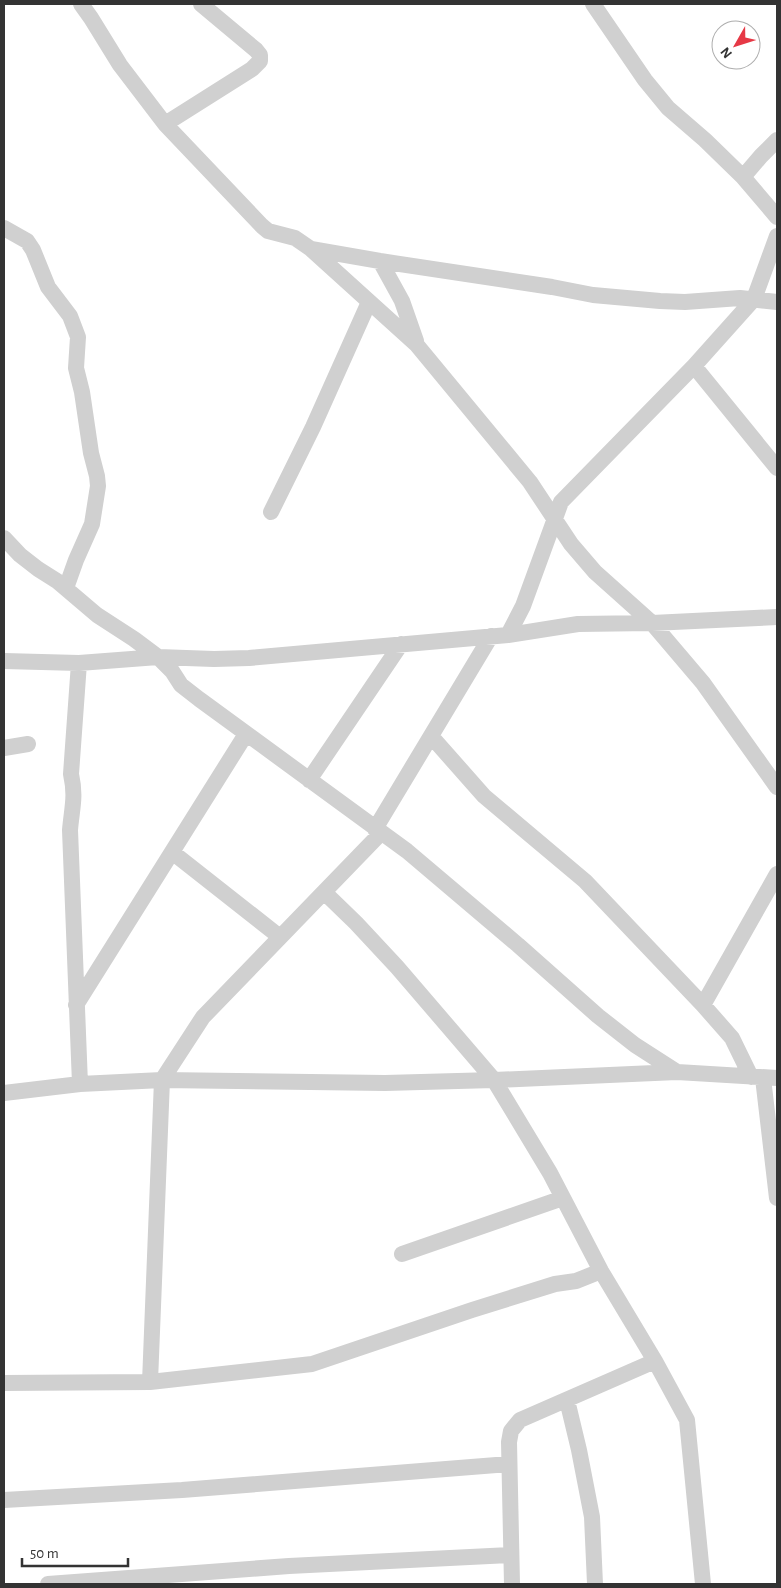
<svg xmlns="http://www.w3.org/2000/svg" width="781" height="1588" font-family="'Alegreya Sans',sans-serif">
<rect width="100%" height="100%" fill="#fff"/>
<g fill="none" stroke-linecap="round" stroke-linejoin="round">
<!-- street -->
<path stroke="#d0d0d0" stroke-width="16" d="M81,4L91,18L120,65L165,124L262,226L268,231L295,238L311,249L416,344L530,482L571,544L595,572L652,623L703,683L777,787
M593,4L645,80L668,108L705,140L743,177L777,217
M165,124L252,69L260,61V55L256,50L201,4
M743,177L761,156L777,140
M4,228L27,241L33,250L48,287L70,316L78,337L76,368L82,392L91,453L97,476L98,486L92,524L76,560L66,588
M311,249L380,261L552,287L593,295L660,301L685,302L740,298L777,302
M380,261L402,301L416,341
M694,366L777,468
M271,512L313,427L369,302
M4,538L20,555L38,569L57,581L97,615L134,639L158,657L172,671L181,685L199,699L407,851L518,945L598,1016L635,1045L677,1072
M508,635L523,606L561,502L694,366L754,299L777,236
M4,661L79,663L158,657L214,659L249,658L508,635L578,624L652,623L777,617
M79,663L71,774C76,797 72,807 70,830L80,1084
M431,736L484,796L585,881L703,1005L732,1038L751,1077
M4,748L28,744
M309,780L401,644
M375,829L491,636
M172,852L280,937
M324,892L356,923L397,967L494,1080L550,1173L601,1271L655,1361L687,1420L703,1584
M76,1005L246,734
M703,1005L777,874
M763,1078L777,1198
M4,1093L80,1084L162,1080L385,1083L494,1080L677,1072L777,1078
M402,1254L563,1198
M150,1382L162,1080L203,1017L381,833
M4,1383L150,1382L312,1364L472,1310L555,1284L576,1281L601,1271
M567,1400L579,1450L592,1517L595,1584
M4,1500L182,1490L509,1464
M48,1584L289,1566L511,1555
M512,1584L509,1442L511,1431L520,1420L655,1361"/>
</g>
<!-- border -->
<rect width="781" height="1588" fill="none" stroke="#333333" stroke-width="10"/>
<!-- north arrow -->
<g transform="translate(736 45) rotate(231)"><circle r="24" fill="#ffffff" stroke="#adadad"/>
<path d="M0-4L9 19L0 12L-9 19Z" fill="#e63946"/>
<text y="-8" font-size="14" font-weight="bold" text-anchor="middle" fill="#333333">N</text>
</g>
<!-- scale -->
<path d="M22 1558v8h106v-8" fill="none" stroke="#333333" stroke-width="2.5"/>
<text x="30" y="1558" font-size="15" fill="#333333" stroke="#ffffff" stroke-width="4" paint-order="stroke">50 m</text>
</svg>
